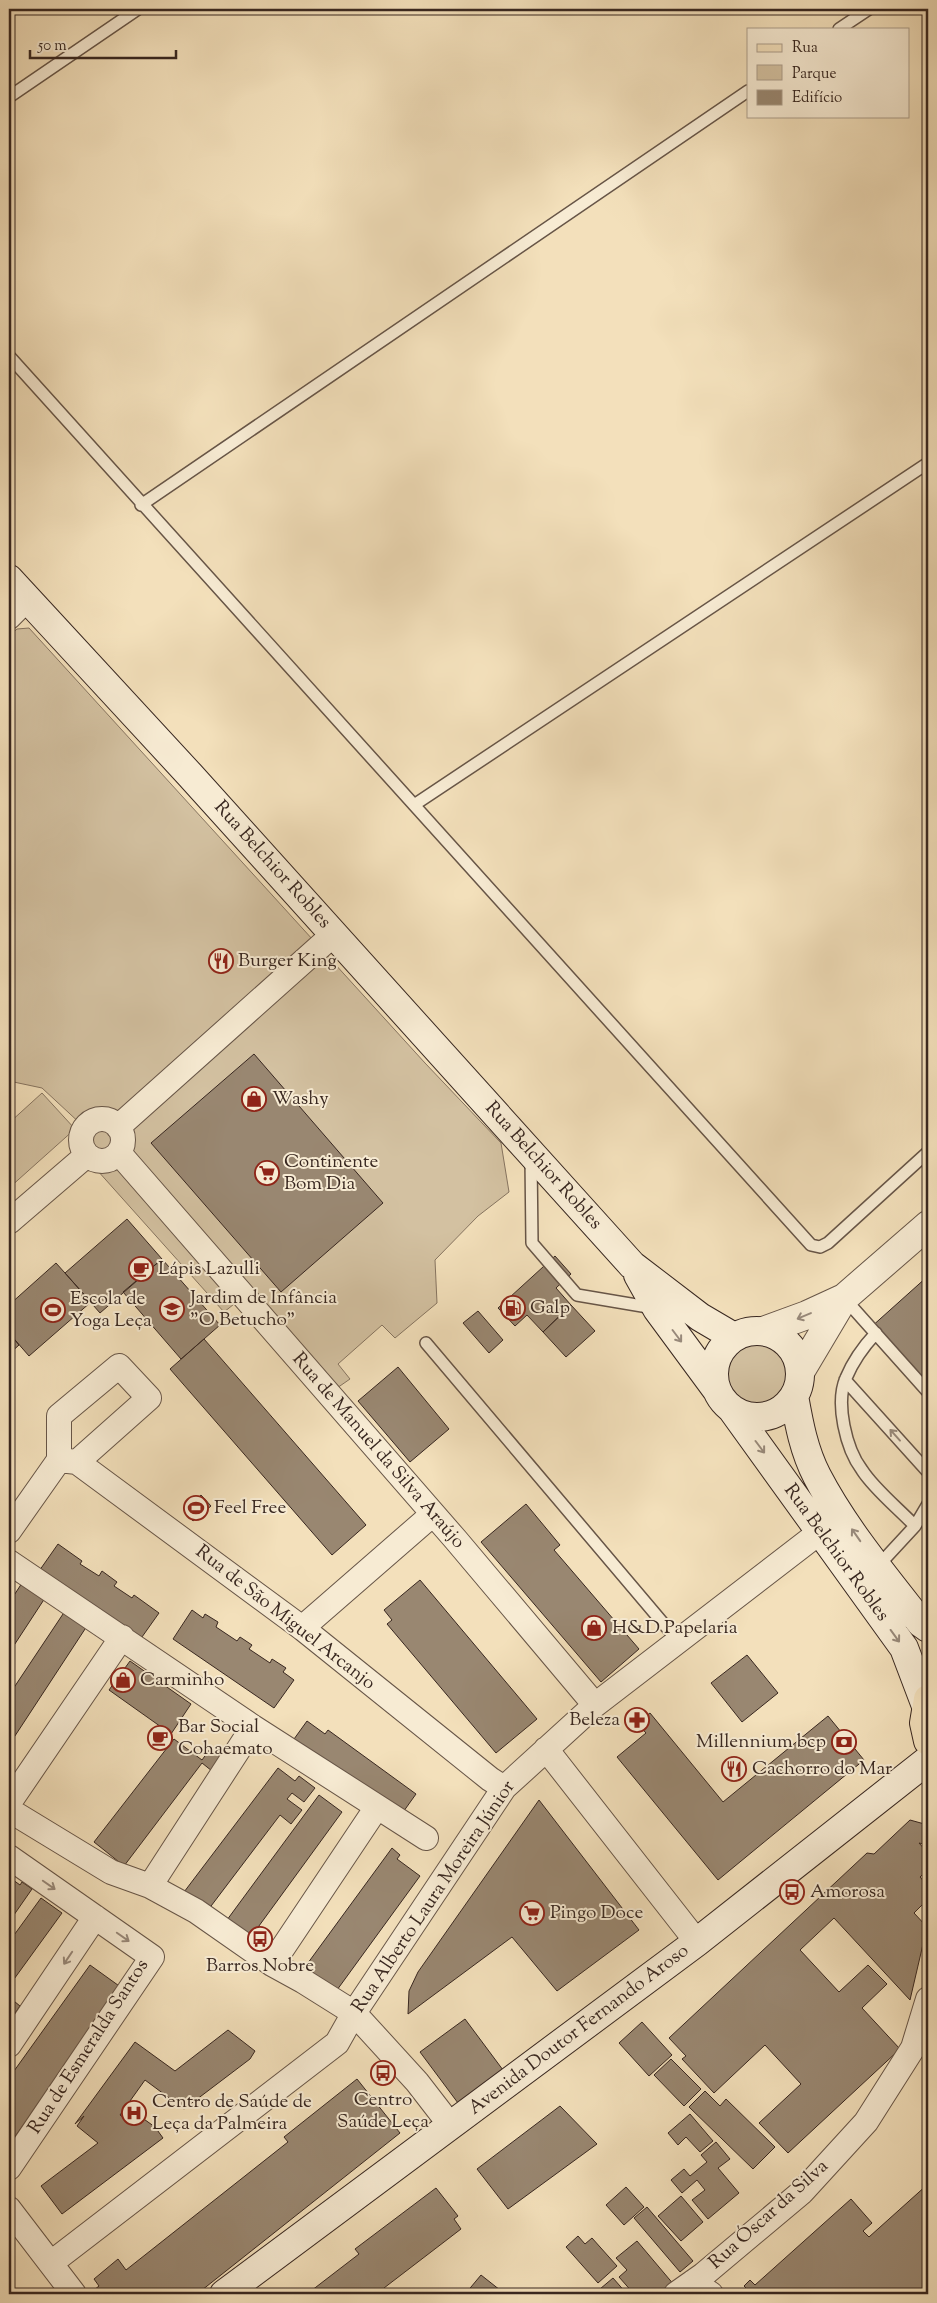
<svg xmlns="http://www.w3.org/2000/svg" width="937" height="2303" font-family="'Sorts Mill Goudy',serif">
<rect width="100%" height="100%" fill="#f3e0bb"/>
<filter id="stains"><feTurbulence type="fractalNoise" baseFrequency=".004" numOctaves="4"/><feColorMatrix values="0 0 0 0 .2 0 0 0 0 .09 0 0 0 0 .02 0 0 0 .5 -.17"/></filter>
<radialGradient id="worn" r=".72"><stop offset=".6" stop-color="#630" stop-opacity="0"/><stop offset="1" stop-color="#630" stop-opacity=".3"/></radialGradient>
<!-- green -->
<path fill="#d3c1a1" stroke="#867460" d="M29,628L425,1063L501,1143L509,1192L478,1216L435,1260L437,1303L395,1338L382,1325L338,1364L350,1379L337,1388L253,1289L224,1312L97,1170L83,1126L42,1088L9,1081V636L17,629Z
M42,1093L75,1129L9,1188V1123Z
M725 1373a33 33 0 1 1 66 0a33 33 0 1 1-66 0Z"/>
<!-- building -->
<path fill="#998771" stroke="#382720" d="M254,1054L383,1203L281,1292L151,1143Z
M127,1219L162,1259L100,1313L65,1273Z
M555,1256L571,1274L556,1288L571,1305L543,1332L527,1315L515,1326L498,1308Z
M162,1259L220,1325L181,1359L123,1292Z
M56,1263L91,1302L29,1356L9,1333V1305Z
M928,1276V1386L870,1328Z
M571,1305L595,1331L566,1357L543,1332Z
M478,1311L503,1340L489,1353L463,1323Z
M9,1333L19,1345L9,1354Z
M204,1339L366,1525L332,1555L170,1369Z
M398,1367L449,1429L410,1462L358,1401Z
M201,1495L211,1506L193,1521L184,1510Z
M526,1504L560,1545L554,1550L639,1649L601,1682L481,1542Z
M58,1544L82,1561L80,1564L99,1576L102,1571L117,1582L114,1586L132,1598L134,1595L159,1613L137,1644L37,1574Z
M420,1580L537,1719L496,1753L387,1624L392,1620L384,1610Z
M22,1583L45,1598L9,1653V1603Z
M192,1610L203,1618L205,1614L218,1622L216,1627L237,1641L240,1637L252,1645L249,1649L270,1663L272,1659L286,1668L283,1672L294,1680L274,1708L173,1639Z
M65,1611L87,1626L9,1745V1695Z
M747,1655L778,1693L742,1722L711,1683Z
M130,1661L191,1704L171,1734L109,1690Z
M650,1713L723,1802L828,1716L864,1760L718,1880L617,1757L646,1733L637,1723Z
M307,1721L325,1734L328,1730L416,1794L396,1822L289,1746Z
M174,1739L202,1760L210,1749L222,1758L212,1771L202,1763L124,1866L94,1842Z
M278,1768L295,1781L299,1776L315,1788L304,1802L292,1793L287,1799L302,1810L291,1824L280,1815L205,1914L181,1896Z
M319,1795L342,1812L248,1941L224,1924Z
M539,1800L639,1930L557,1991L512,1937L408,2014L409,1991L418,1972Z
M910,1820L928,1825V1845L919,1843L928,1853V1869L920,1877L928,1886V1899L914,1913L927,1927L910,2000L834,1918L800,1950L839,1992L868,1965L887,1984L862,2008L900,2049L788,2153L759,2123L801,2084L765,2045L714,2093L682,2059L686,2056L669,2038L867,1853L874,1854Z
M392,1848L400,1855L397,1859L420,1876L337,1990L305,1967Z
M9,1877L20,1885L22,1882L32,1889L9,1922Z
M41,1898L62,1913L9,1986V1942Z
M90,1965L122,1988L9,2145V2078Z
M9,1997L20,2006L9,2022Z
M465,2019L503,2070L458,2103L420,2052Z
M642,2022L672,2055L649,2076L619,2043Z
M228,2030L255,2051L250,2059L184,2109L145,2080L120,2115L132,2123L141,2117L155,2127L163,2138L62,2214L41,2186L98,2143L77,2126L84,2116L75,2124L135,2042L175,2071Z
M671,2059L701,2089L684,2106L654,2075Z
M357,2079L400,2133L197,2294H89L99,2286L94,2279L118,2259L126,2270L288,2142L284,2137Z
M705,2091L720,2106L726,2099L775,2147L753,2169L689,2107Z
M560,2106L597,2144L508,2209L477,2169Z
M690,2114L713,2141L700,2152L686,2137L678,2145L668,2133Z
M716,2142L730,2159L718,2168L739,2193L708,2219L692,2200L705,2190L697,2180L682,2193L671,2180L684,2169L690,2176L707,2162L701,2155Z
M928,2184V2294H752L744,2286L750,2280L755,2285L851,2199L872,2223L863,2231L869,2237Z
M626,2187L644,2207L624,2225L606,2205Z
M436,2188L458,2216L454,2219L461,2229L384,2288L388,2293L307,2294L359,2254L355,2249Z
M681,2196L703,2222L681,2241L658,2216Z
M647,2207L693,2261L680,2272L634,2218Z
M578,2236L585,2244L592,2238L617,2266L598,2283L566,2247Z
M637,2241L675,2286L665,2294H653L651,2291L647,2294H634L619,2277L627,2270L616,2258Z
M481,2275L500,2290L497,2294L466,2293Z
M613,2278L627,2294H594Z"/>
<g fill="none" stroke-linecap="round" stroke-linejoin="round">
<defs>
<path id="service" d="M839,29L869,9
M9,97L138,9
M9,356L811,1245L820,1247L828,1243L928,1152
M141,505L748,91
M414,805L928,463
M531,1158L532,1243L577,1295L654,1308
M844,1298L928,1392
M876,1333C863,1347 853,1361 846,1378C835,1403 846,1449 862,1470C874,1489 899,1509 915,1526
M426,1343L679,1642
M845,1380L928,1472
M878,1566L915,1526L928,1504"/>
<path id="minor" d="M9,617L27,599
M81 1140a21 21 0 1 1 42 0a21 21 0 1 1-42 0Z
M118,1127L334,934
M119,1153L456,1540L595,1705
M9,1222L87,1155
M59,1460L77,1462L302,1628L490,1779L504,1788
M59,1460V1416L119,1366L149,1398L77,1462
M9,1531L59,1460
M9,1562L253,1727L426,1838
M302,1628L433,1514
M546,1749L697,1942
M9,1803L122,1637
M9,1810L111,1872L150,1886L196,1911L272,1964L303,1981L354,2013L417,2082L451,2126
M9,1857L152,1957L9,2168
M150,1886L253,1727
M272,1964L377,1807
M9,2045L95,1917
M9,2209L74,2294
M51,2263L337,2043L354,2013L504,1788L595,1705L820,1532
M693,2282L711,2294
M676,2294L703,2275L802,2192L866,2122L913,2048L928,1999"/>
<path id="tertiary" d="M763,1331L807,1315L844,1298L928,1225
M800,1372L844,1298"/>
<path id="secondary" d="M9,579L190,775L632,1265L700,1317L734,1337
M638,1275L657,1309L716,1389
M714 1374a43 43 0 1 1 86 0a43 43 0 1 1-86 0Z
M794,1396C799,1424 804,1451 817,1476C844,1528 885,1577 921,1623L928,1628
M731,1408L904,1648L926,1706
M224,2294L697,1942L928,1760"/>
<path id="primary" d="M928,1699L924,1723L928,1741"/>
</defs>
<!-- service casing -->
<use href="#service" stroke="#675547" stroke-width="14"/>
<!-- minor casing -->
<use href="#minor" stroke="#675547" stroke-width="26"/>
<!-- tertiary casing -->
<use href="#tertiary" stroke="#675547" stroke-width="30"/>
<!-- secondary casing -->
<use href="#secondary" stroke="#382720" stroke-width="30"/>
<!-- primary casing -->
<use href="#primary" stroke="#382720" stroke-width="30"/>
<!-- service -->
<use href="#service" stroke="#f7ebd3" stroke-width="11"/>
<!-- minor -->
<use href="#minor" stroke="#f7ebd3" stroke-width="24"/>
<!-- tertiary -->
<use href="#tertiary" stroke="#f7ebd3" stroke-width="28"/>
<!-- secondary -->
<use href="#secondary" stroke="#f7ebd3" stroke-width="28"/>
<!-- primary -->
<use href="#primary" stroke="#f3e0bb" stroke-width="28"/>
</g>
<!-- one-way arrows -->
<defs><path id="oneway-shaft" d="M-6 0H5M1.5-3L5.5 0L1.5 3" fill="none" stroke-width="1.6" stroke-linecap="round" stroke-linejoin="round" transform="scale(1.25)"/></defs>
<g stroke="#98897a">
<use href="#oneway-shaft" transform="translate(804 1316) rotate(157)"/>
<use href="#oneway-shaft" transform="translate(677 1336) rotate(53)"/>
<use href="#oneway-shaft" transform="translate(895 1435) rotate(-132)"/>
<use href="#oneway-shaft" transform="translate(760 1447) rotate(53)"/>
<use href="#oneway-shaft" transform="translate(856 1535) rotate(-125)"/>
<use href="#oneway-shaft" transform="translate(895 1636) rotate(54)"/>
<use href="#oneway-shaft" transform="translate(49 1885) rotate(35)"/>
<use href="#oneway-shaft" transform="translate(123 1937) rotate(35)"/>
<use href="#oneway-shaft" transform="translate(68 1958) rotate(124)"/>
</g>
<!-- icons -->
<defs>
<symbol id="restaurant-ring" viewBox="-11 -11 22 22"><circle r="9.5" fill="#f7ebd3" stroke="#8f2418" stroke-width="1.5"/><path d="M-5-6h1v4h1v-4h1v4h1v-4h1v5L-1.5 .5V6h-2V.5L-5-1ZM5-6V6H3V1.5H1.5Q1.5-4 5-6Z" fill="#8f2418"/></symbol>
<symbol id="shop-ring" viewBox="-11 -11 22 22"><circle r="9.5" fill="#f7ebd3" stroke="#8f2418" stroke-width="1.5"/><path d="M-5-2.5h2.3a2.7 3.5 0 0 1 5.4 0H5L5.5 6h-11ZM-1.5-2.5h3a1.5 2.3 0 0 0-3 0Z" fill="#8f2418"/></symbol>
<symbol id="supermarket-ring" viewBox="-11 -11 22 22"><circle r="9.5" fill="#f7ebd3" stroke="#8f2418" stroke-width="1.5"/><path d="M-6-5.5h2.5l.6 2H6L4.5 2H-2.5L-4.4-4H-6ZM-1.5 3.2a1.3 1.3 0 1 0 .1 0ZM3 3.2a1.3 1.3 0 1 0 .1 0Z" fill="#8f2418"/></symbol>
<symbol id="cafe-ring" viewBox="-11 -11 22 22"><circle r="9.5" fill="#f7ebd3" stroke="#8f2418" stroke-width="1.5"/><path d="M-5.5-4.5H6V0H3Q3 3.5 0 3.5H-2.5Q-5.5 3.5-5.5 0ZM3-3.2v2h1.7v-2ZM-6 4.5H4V6H-6Z" fill="#8f2418"/></symbol>
<symbol id="fuel-ring" viewBox="-11 -11 22 22"><circle r="9.5" fill="#f7ebd3" stroke="#8f2418" stroke-width="1.5"/><path d="M-5.5-6h7V0h2V4h1.3V-2.5L3-4.5l.8-.8L6-3V5H2.5V1h-1V6h-7ZM-4.2-4.7v3.2H.2V-4.7Z" fill="#8f2418"/></symbol>
<symbol id="school-ring" viewBox="-11 -11 22 22"><circle r="9.5" fill="#f7ebd3" stroke="#8f2418" stroke-width="1.5"/><path d="M0-5L7-2L0 1L-7-2ZM-4 1L0 2.5L4 1V4Q0 6-4 4Z" fill="#8f2418"/></symbol>
<symbol id="stadium-ring" viewBox="-11 -11 22 22"><circle r="9.5" fill="#f7ebd3" stroke="#8f2418" stroke-width="1.5"/><path d="M0-5a6.5 5 0 1 0 0 10a6.5 5 0 1 0 0-10ZM-3.5-1.8h7v3.6h-7Z" fill="#8f2418"/></symbol>
<symbol id="pharmacy-ring" viewBox="-11 -11 22 22"><circle r="9.5" fill="#f7ebd3" stroke="#8f2418" stroke-width="1.5"/><path d="M-2-6h4v4h4v4h-4v4h-4v-4h-4v-4h4Z" fill="#8f2418"/></symbol>
<symbol id="bank-ring" viewBox="-11 -11 22 22"><circle r="9.5" fill="#f7ebd3" stroke="#8f2418" stroke-width="1.5"/><path d="M-6-4H6V4H-6ZM0-2.3a2.3 2.3 0 1 0 0 4.6a2.3 2.3 0 1 0 0-4.6Z" fill="#8f2418"/></symbol>
<symbol id="bus-ring" viewBox="-11 -11 22 22"><circle r="9.5" fill="#f7ebd3" stroke="#8f2418" stroke-width="1.5"/><path d="M-5-6H5V4H4V6H2V4H-2V6H-4V4H-5ZM-3.5-4V0h7V-4ZM-3.5 1.2v1.5H-2V1.2ZM2 1.2v1.5H3.5V1.2Z" fill="#8f2418"/></symbol>
<symbol id="hospital-ring" viewBox="-11 -11 22 22"><circle r="9.5" fill="#f7ebd3" stroke="#8f2418" stroke-width="1.5"/><path d="M-5-5h3v3.5h4V-5h3V5h-3V1.5h-4V5h-3Z" fill="#8f2418"/></symbol>
</defs>
<g fill-rule="evenodd">
<use href="#restaurant-ring" x="207" y="947" width="28" height="28"/>
<use href="#shop-ring" x="240" y="1085" width="28" height="28"/>
<use href="#supermarket-ring" x="253" y="1159" width="28" height="28"/>
<use href="#cafe-ring" x="127" y="1255" width="28" height="28"/>
<use href="#fuel-ring" x="499" y="1294" width="28" height="28"/>
<use href="#school-ring" x="158" y="1295" width="28" height="28"/>
<use href="#stadium-ring" x="39" y="1296" width="28" height="28"/>
<use href="#stadium-ring" x="182" y="1494" width="28" height="28"/>
<use href="#shop-ring" x="580" y="1614" width="28" height="28"/>
<use href="#shop-ring" x="109" y="1666" width="28" height="28"/>
<use href="#pharmacy-ring" x="623" y="1706" width="28" height="28"/>
<use href="#cafe-ring" x="146" y="1724" width="28" height="28"/>
<use href="#bank-ring" x="830" y="1728" width="28" height="28"/>
<use href="#restaurant-ring" x="720" y="1755" width="28" height="28"/>
<use href="#bus-ring" x="778" y="1878" width="28" height="28"/>
<use href="#supermarket-ring" x="518" y="1899" width="28" height="28"/>
<use href="#bus-ring" x="246" y="1925" width="28" height="28"/>
<use href="#bus-ring" x="369" y="2059" width="28" height="28"/>
<use href="#hospital-ring" x="120" y="2099" width="28" height="28"/>
</g>
<g text-anchor="middle" dominant-baseline="central" stroke-width="4" stroke-linejoin="round" paint-order="stroke">
<!-- street labels -->
<g font-size="19" fill="#382720" stroke="#f7ebd3">
<text transform="translate(272 865) rotate(48)">Rua Belchior Robles</text>
<text transform="translate(543 1166) rotate(48)">Rua Belchior Robles</text>
<text transform="translate(378 1451) rotate(49)">Rua de Manuel da Silva Araújo</text>
<text transform="translate(836 1553) rotate(54)">Rua Belchior Robles</text>
<text transform="translate(285 1618) rotate(38)">Rua de São Miguel Arcanjo</text>
<text transform="translate(434 1897) rotate(-56)">Rua Alberto Laura Moreira Júnior</text>
<text transform="translate(579 2030) rotate(-37)">Avenida Doutor Fernando Aroso</text>
<text transform="translate(89 2047) rotate(-57)">Rua de Esmeralda Santos</text>
<text transform="translate(769 2215) rotate(-42)">Rua Óscar da Silva</text>
</g>
<!-- poi labels -->
<g font-size="19" fill="#382720" stroke="#f7ebd3" text-anchor="start">
<text x="238" y="961">Burger King</text>
<text x="272" y="1099">Washy</text>
<text x="284" y="1162">Continente<tspan x="284" dy="22">Bom Dia</tspan></text>
<text x="158" y="1269">Lápis Lazulli</text>
<text x="190" y="1298">Jardim de Infância<tspan x="190" dy="22">"O Betucho"</tspan></text>
<text x="70" y="1299">Escola de<tspan x="70" dy="22">Yoga Leça</tspan></text>
<text x="530" y="1308">Galp</text>
<text x="214" y="1508">Feel Free</text>
<text x="612" y="1628">H&amp;D Papelaria</text>
<text x="140" y="1680">Carminho</text>
<text x="620" y="1720" text-anchor="end">Beleza</text>
<text x="178" y="1727">Bar Social<tspan x="178" dy="22">Cohaemato</tspan></text>
<text x="826" y="1742" text-anchor="end">Millennium bcp</text>
<text x="752" y="1769">Cachorro do Mar</text>
<text x="810" y="1892">Amorosa</text>
<text x="550" y="1913">Pingo Doce</text>
<text x="260" y="1966" text-anchor="middle">Barros Nobre</text>
<text x="383" y="2100" text-anchor="middle">Centro<tspan x="383" dy="22">Saúde Leça</tspan></text>
<text x="152" y="2102">Centro de Saúde de<tspan x="152" dy="22">Leça da Palmeira</tspan></text>
</g>
</g>
<!-- margin -->
<rect width="937" height="2303" fill="none" stroke="#f3e0bb" stroke-width="30"/>
<rect x="10" y="10" width="917" height="2283" fill="none" stroke="#382720" stroke-width="2.5"/>
<rect x="15" y="15" width="907" height="2273" fill="none" stroke="#382720"/>
<!-- legend -->
<rect x="747" y="28" width="162" height="90" fill="#f7ebd3" stroke="#ab9d8b"/>
<rect x="757" y="44" width="25" height="8" fill="#f3e0bb" stroke="#ab9d8b"/>
<text x="792" y="52" font-size="15" fill="#382720">Rua</text>
<rect x="757" y="65" width="25" height="15" fill="#d3c1a1" stroke="#ab9d8b"/>
<text x="792" y="78" font-size="15" fill="#382720">Parque</text>
<rect x="757" y="90" width="25" height="15" fill="#998771" stroke="#ab9d8b"/>
<text x="792" y="102" font-size="15" fill="#382720">Edifício</text>
<!-- scale -->
<path d="M30 50v8h146v-8" fill="none" stroke="#382720" stroke-width="2.5"/>
<text x="38" y="50" font-size="15" fill="#382720" stroke="#f7ebd3" stroke-width="4" paint-order="stroke">50 m</text>
<rect width="100%" height="100%" filter="url(#stains)"/>
<rect width="100%" height="100%" fill="url(#worn)"/>
</svg>
